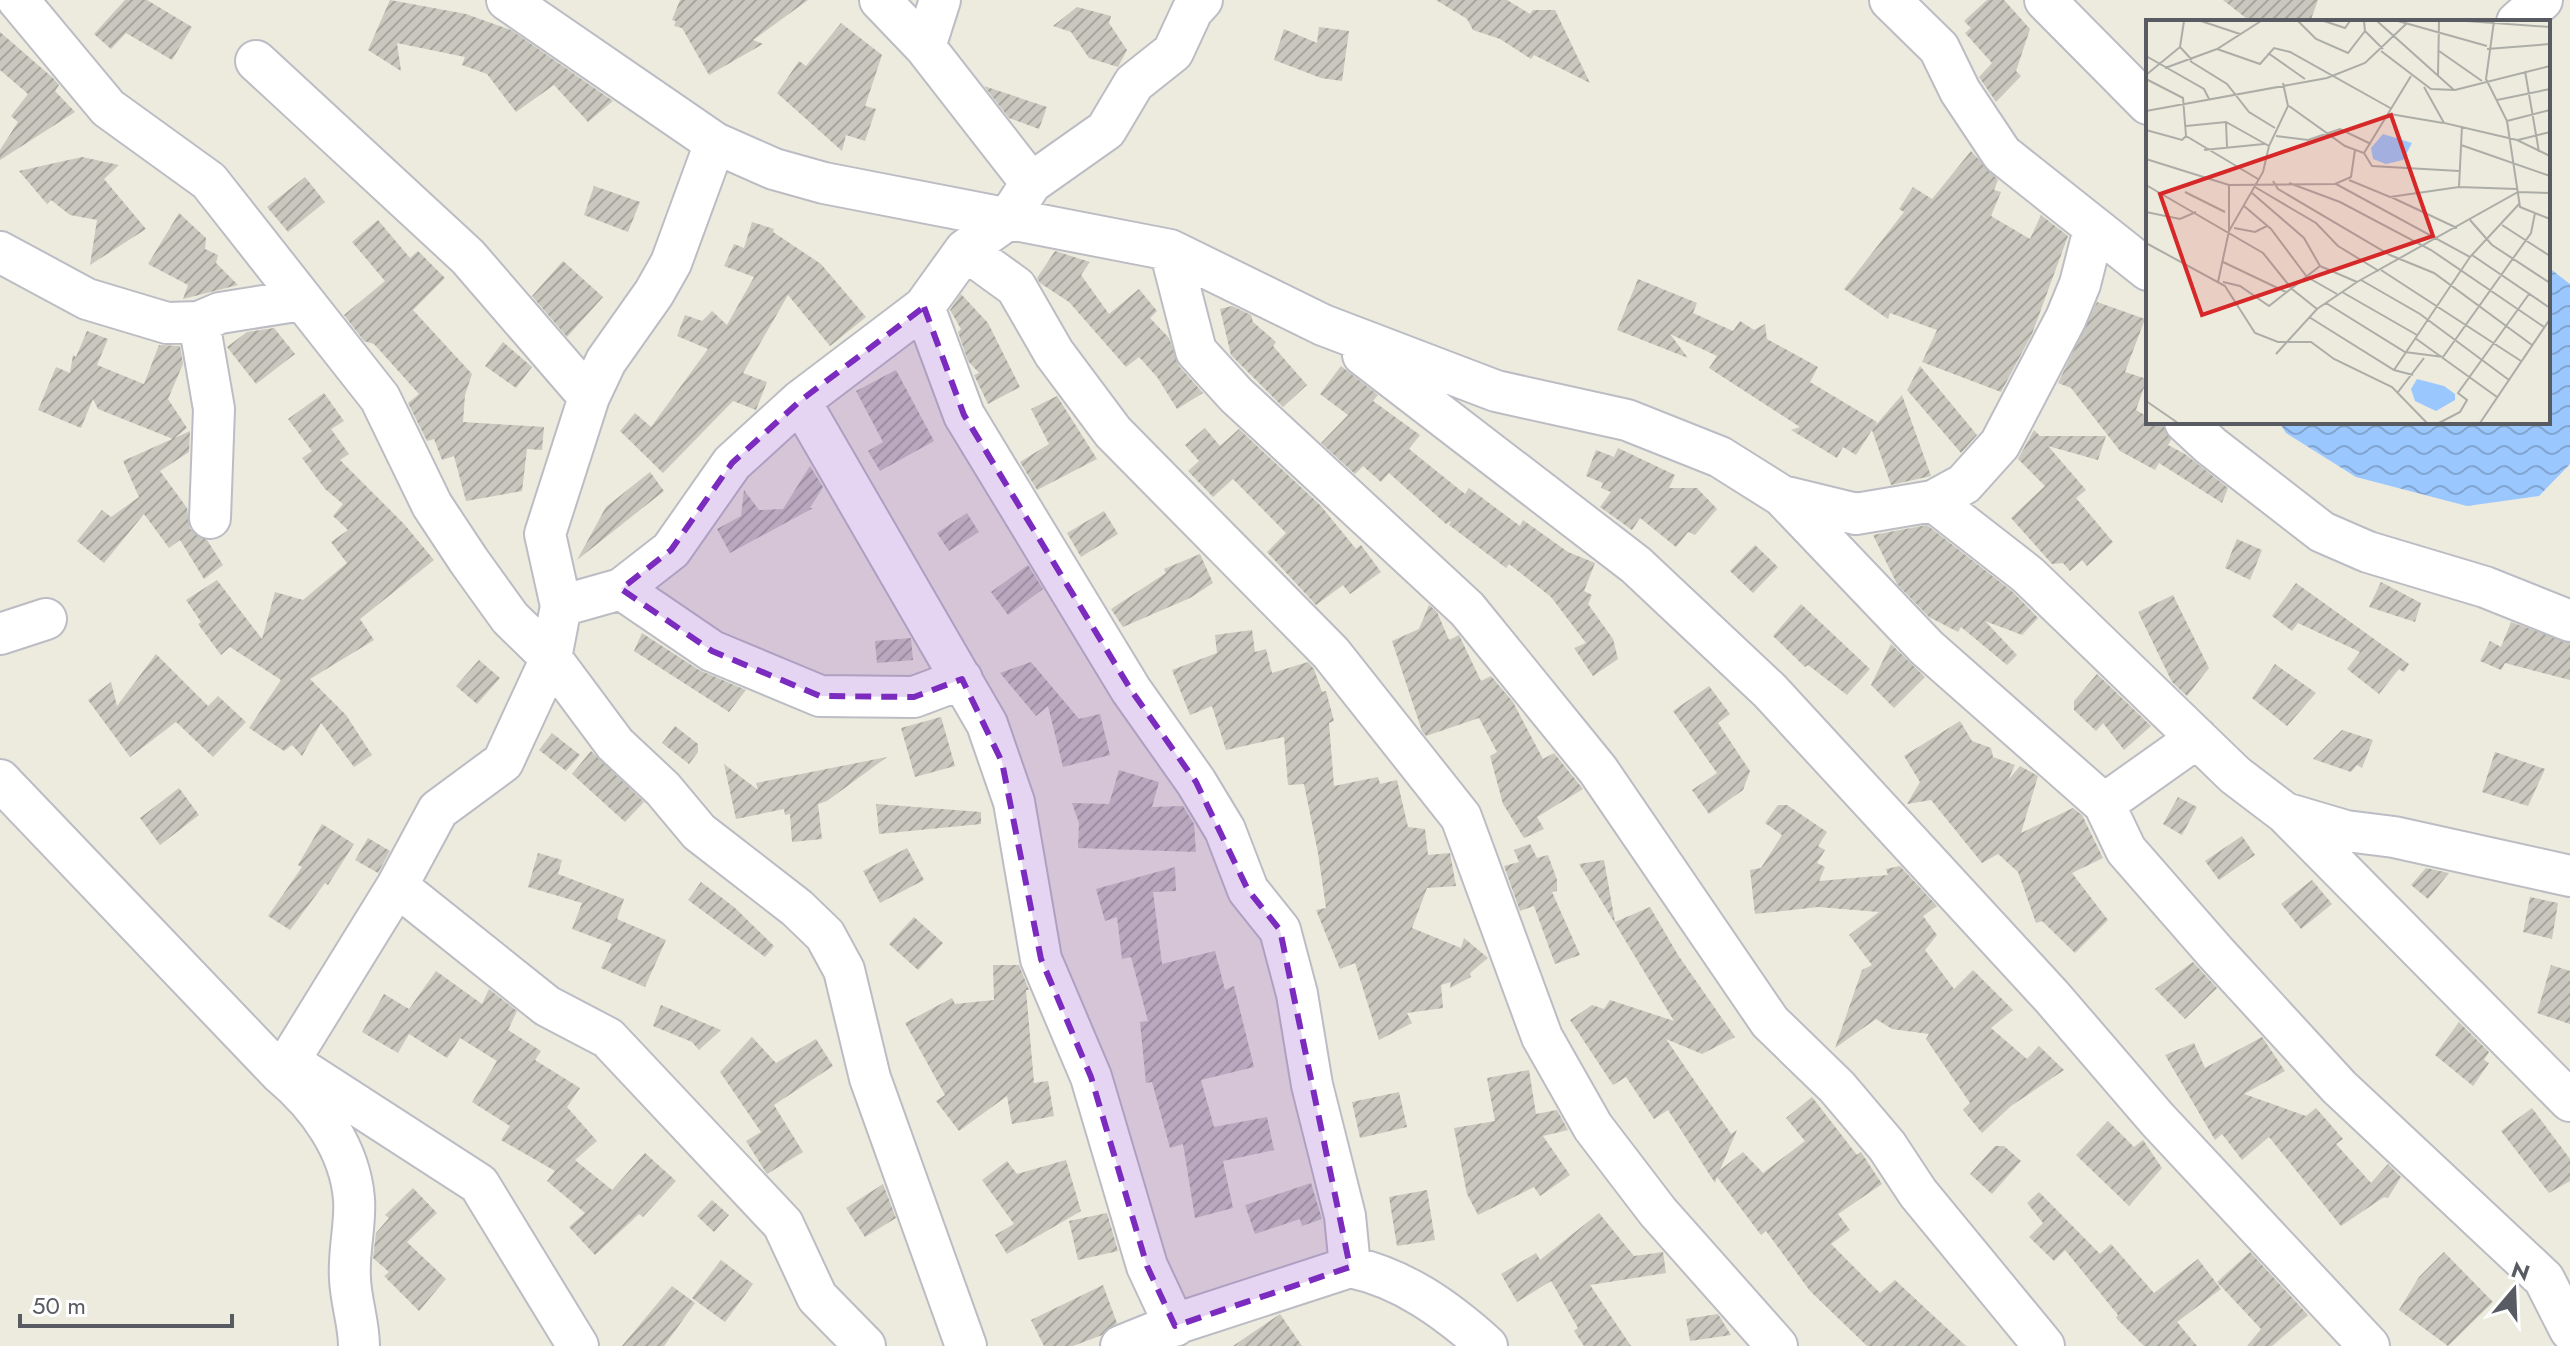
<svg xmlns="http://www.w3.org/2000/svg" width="2570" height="1346" font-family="Jost,sans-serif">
<defs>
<pattern id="water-waves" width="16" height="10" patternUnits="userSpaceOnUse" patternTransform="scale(2)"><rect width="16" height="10" fill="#9bc7ff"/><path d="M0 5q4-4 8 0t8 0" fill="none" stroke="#81a5d2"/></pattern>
<pattern id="building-hatch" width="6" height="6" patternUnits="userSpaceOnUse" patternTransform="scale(2)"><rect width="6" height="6" fill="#c9c7be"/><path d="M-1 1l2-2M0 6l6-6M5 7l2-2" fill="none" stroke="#a6a59e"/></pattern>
</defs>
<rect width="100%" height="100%" fill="#ecebde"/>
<!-- water -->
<path fill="url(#water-waves)" d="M2548,267L2570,284V464L2539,496L2467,506L2356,477L2286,433L2279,422H2548Z"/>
<!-- building -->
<path fill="url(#building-hatch)" d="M125,0H147L192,27L172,60L126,33L111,49L94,34Z
M390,0L466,14L511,30L613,101L588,122L554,85L516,112L487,74L462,65L465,57L397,43L401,71L368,50Z
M680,0H808L753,40L763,44L709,75L682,28L674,26L676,21L672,20Z
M1436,0H1507L1530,14L1533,10H1555L1590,83L1534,55L1531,59L1500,39L1473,30L1467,19Z
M1987,0H2004L2030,29L2016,71L2021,76L1996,102L1979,77L1992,63L1965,33L1971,28L1964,21Z
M2223,0H2318L2310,22H2251Z
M1077,7L1111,16L1109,23L1127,50L1118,67L1089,58L1071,32L1053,26Z
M841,23L882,55L865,106L876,109L865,141L846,135L842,151L777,93L799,61L806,66Z
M1319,27L1349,31L1342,81L1321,78L1274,60L1284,29L1317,43Z
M0,32L53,78L59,85L55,91L75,112L0,160V150L18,122L11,116L28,94L0,70Z
M984,86L1047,107L1039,129L1009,118Z
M1971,151L1998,180L1994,190L2001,192L1991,216L2030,239L2041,215L2068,236L2032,334L2001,392L1922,362L1937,330L1890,313L1888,319L1844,289L1904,212L1899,209L1913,187L1932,199Z
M82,157L119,165L104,179L146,229L90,265L97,220L70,215L51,200L47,204L19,171Z
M305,177L325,202L288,232L267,207Z
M594,186L640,202L628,232L584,215Z
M179,213L206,238L205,249L218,255L216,263L238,285L183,299L188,285L148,264Z
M378,220L410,258L418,251L445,278L413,310L472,374L465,395L463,422L544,427L542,450L527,449L522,491L466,501L454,456L442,460L434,439L427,441L408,403L419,394L374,344L364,341L344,315L385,281L352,242Z
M752,222L774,229L773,232L821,264L866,317L830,346L788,295L743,373L767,382L756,410L733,401L663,473L620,431L635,413L651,427L708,349L677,336L685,315L702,321L712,311L727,325L754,277L724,266L734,244L744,248Z
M1055,251L1090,262L1081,275L1109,314L1139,289L1157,311L1150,318L1169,338L1179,366L1203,393L1177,409L1157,377L1139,357L1126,367L1069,302L1040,283L1037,278Z
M563,261L603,297L567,337L532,296Z
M1638,279L1697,303L1693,313L1733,331L1740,321L1754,330L1765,324L1767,339L1818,367L1810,382L1877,422L1875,426L1902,395L1931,476L1891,485L1872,430L1856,455L1843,447L1837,458L1791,430L1800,427L1709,368L1717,356L1670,334L1688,358L1617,330Z
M961,294L988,323L1020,387L988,404L974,375L979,373L968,361L958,332L961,329L950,310Z
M2097,302L2145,319L2125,372L2147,379L2136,410L2148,417V422L2163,425L2171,440L2168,445L2185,454L2228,488L2222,503L2159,463L2155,470L2120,451L2071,388L2058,383Z
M1232,306L1251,315L1253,322L1276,342L1273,346L1307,385L1283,407L1231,355L1220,309Z
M274,328L295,354L256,384L227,347L247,332Z
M87,331L108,339L97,365L144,384L159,345L180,346L183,364L168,399L187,428L173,439L98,409L93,399L81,428L38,410L56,367L70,373L73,355L76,357Z
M503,342L532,367L516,388L485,366Z
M1341,366L1378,395L1373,401L1420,435L1409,449L1465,494L1469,488L1520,526L1523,520L1568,552L1595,563L1584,591L1592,595L1588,604L1613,639L1618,659L1593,676L1574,648L1586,643L1551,597L1509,564L1506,568L1449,525L1451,521L1446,524L1389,473L1381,482L1363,466L1355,474L1321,443L1348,415L1320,394Z
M1920,366L1977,435L1961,453L1907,390Z
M896,370L934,441L880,471L868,451L883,442L856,391Z
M324,393L344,421L331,429L349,454L340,460L404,524L434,560L360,619L374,640L310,679L346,715L372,755L354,767L321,723L302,756L292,745L284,751L249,728L281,680L230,647L221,655L198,624L201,622L186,600L217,580L262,639L275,592L303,600L347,563L331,542L348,530L333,516L343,504L325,489L302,458L312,451L288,419Z
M1057,396L1097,459L1037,490L1020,462L1049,444L1031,409Z
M1205,428L1220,446L1239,429L1321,506L1356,549L1361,545L1381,572L1350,594L1343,585L1316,605L1267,552L1286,533L1233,479L1213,497L1188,471L1199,461L1185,445Z
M2034,430L2040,436H2106L2098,460L2048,446L2086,490L2076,498L2113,542L2087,566L2082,560L2070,571L2063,563L2052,564L2011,518L2045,486L2018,459Z
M190,431L189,452L160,471L187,508L190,529L207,540L223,565L204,579L180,540L169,548L144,514L104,563L77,541L102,510L111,517L139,497L123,461Z
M1618,448L1675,475L1669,488H1697L1717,509L1695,535L1688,532L1676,547L1640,518L1632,530L1600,507L1611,492L1601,488L1603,483L1586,476L1596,450L1614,457Z
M810,466L823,487L810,508H813L730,553L717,529L741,516L744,490L759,510L783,509Z
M650,472L664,491L577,560L606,507Z
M1104,511L1118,534L1081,557L1067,533Z
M967,513L979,532L949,551L937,533Z
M1927,525L2013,592L2038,618L2022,635L1985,621L2017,655L2007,665L1961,627L1958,632L1929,617L1897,584L1873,535Z
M2237,539L2262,550L2250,580L2225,568Z
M1755,545L1778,567L1753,593L1730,571Z
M1200,554L1213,583L1190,598L1123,627L1111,609L1166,573L1164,569Z
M1028,565L1043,589L1008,615L991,592Z
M2381,582L2421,603L2415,622L2369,607Z
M2296,583L2409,664L2404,672L2399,669L2379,694L2347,669L2360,652L2298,623L2292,631L2272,616Z
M2173,595L2209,668L2187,696L2172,682L2138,612Z
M1801,604L1870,669L1847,695L1808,665L1805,667L1773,636Z
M1429,605L1437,612L1449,640L1459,635L1481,681L1491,676L1513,702L1543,759L1554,753L1583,789L1537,817L1544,829L1524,838L1503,804L1490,756L1497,752L1479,718L1426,736L1422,731L1392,641L1419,629Z
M2511,622L2570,643V680L2505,663L2501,670L2480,661L2490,641L2501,647Z
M1252,630L1255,652L1266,649L1272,673L1308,662L1314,669L1322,692L1326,691L1334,721L1329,723L1334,786L1378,777L1380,784L1397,780L1408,827L1425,829L1428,855L1450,853L1456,886L1427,888L1412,928L1461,948L1464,938L1488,958L1470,973L1471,977L1450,988L1451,982L1441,985L1443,1008L1407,1013L1412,1023L1379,1040L1355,963L1340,969L1316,910L1326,908L1318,853L1304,784L1288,785L1284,737L1226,750L1212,706L1190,715L1172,670L1217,653L1215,635Z
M642,633L699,670L746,690L729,712L634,651Z
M911,638L913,660L877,663L875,641Z
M1891,644L1925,677L1894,708L1871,685Z
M156,654L208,706L218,696L246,722L213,757L176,722L130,757L88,700L111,682L117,706Z
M479,660L500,678L477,704L456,686Z
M1031,662L1079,719L1100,714L1110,755L1063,767L1048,706L1036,716L1000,673Z
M2275,664L2316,693L2287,726L2252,698Z
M2097,674L2151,726L2124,750L2103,723L2096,731L2074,710V701Z
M1709,686L1730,714L1718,723L1750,771L1743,790L1709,814L1692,790L1717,773L1673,711Z
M941,717L955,766L915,777L901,728Z
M1960,721L1972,741L1991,748L1993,757L2015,765L2008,780L2020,766L2038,776L2021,833L2073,808L2082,815L2103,858L2072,873L2108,920L2075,953L2042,921L2036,923L2018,872L1998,854L1982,863L1931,800L1907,804L1920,782L1904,756Z
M675,726L698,744V752L689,764L662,743Z
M2342,730L2373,740L2362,768L2357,765L2351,772L2313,759Z
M552,733L580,755L566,771L539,750Z
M591,751L644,802L625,822L572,774Z
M2495,752L2545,769L2528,806L2482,792Z
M887,757L827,801L818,804L822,839L792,842L790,814L785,815L784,809L736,819L724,764L758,790L756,783Z
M1119,770L1159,782L1152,807L1183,806L1194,824L1196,852L1078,848L1079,823L1072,803L1109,804Z
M179,788L199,815L160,845L140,818Z
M2178,797L2197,807L2182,835L2163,824Z
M876,804L981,812V824L879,834Z
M1778,805H1787L1827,832L1818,846L1825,850L1817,863L1825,867L1819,881L1888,875L1886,869L1900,866L1937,906L1923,916L1937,935L1925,950L1954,989L1973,970L2013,1010L1991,1028L2027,1059L2039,1046L2064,1070L2011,1106L1982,1133L1963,1110L1970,1103L1926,1039L1929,1034L1892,1029L1876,1019L1835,1048L1862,970L1872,965L1849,935L1879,912L1818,907L1755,914L1750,870L1761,868L1782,835L1765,823Z
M322,824L354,844L328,885L325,883L290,930L268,916L302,867L298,865Z
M2242,836L2255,855L2219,880L2205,861Z
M368,838L390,851L378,873L355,860Z
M1530,844L1537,858L1548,855L1557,880V891L1552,892L1580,955L1555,964L1534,906L1520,911L1504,866L1519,862L1514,850Z
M907,848L924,880L880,903L863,871Z
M538,853L562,860L558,874L624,899L617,919L666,940L645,987L601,968L612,944L572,929L582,903L528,887Z
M1604,860L1615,922L1650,907L1678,955L1735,1037L1702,1054L1666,1039L1731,1134L1737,1130L1720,1170L1743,1152L1763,1173L1805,1141L1786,1118L1812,1097L1857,1155L1861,1152L1882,1184L1838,1214L1850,1230L1831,1244L1880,1293L1895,1280L1966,1346H1867L1810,1291L1766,1231L1761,1235L1717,1177L1715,1183L1668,1110L1654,1119L1626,1077L1613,1085L1570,1020L1592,1005L1604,1009L1610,1000L1674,1021L1579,864Z
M1175,867L1176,891L1153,892L1162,964L1215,951L1225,990L1234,986L1254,1067L1201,1080L1214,1127L1267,1117L1274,1150L1223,1161L1233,1208L1195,1218L1183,1144L1170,1148L1152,1082L1146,1083L1140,1022L1148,1021L1131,957L1122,959L1117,917L1105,921L1096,889Z
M2426,868L2449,873L2428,899L2411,885Z
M2312,880L2332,904L2301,929L2281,904Z
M701,882L734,907L774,946L765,957L688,900Z
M2530,897L2558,903L2552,939L2523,932Z
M914,917L943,943L918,970L889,944Z
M2193,962L2217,988L2185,1019L2155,989Z
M993,965H1019L1029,990H1026L1034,1083L1048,1081L1054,1116L1012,1124L1007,1096L959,1131L936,1101L945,1095L905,1023L952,998L955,1004L994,1000Z
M2551,965L2570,971V1024L2537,1013Z
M436,971L482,1004L489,989L517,1011L508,1030L541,1051L535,1060L580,1088L567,1107L597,1141L575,1160L612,1190L645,1153L676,1181L643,1217L639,1214L595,1255L569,1227L585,1213L547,1181L555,1171L501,1140L510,1126L472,1102L497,1061L460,1038L447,1058L409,1034L398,1053L362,1032L384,994L409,1009Z
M661,1005L721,1030L699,1050L692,1042L653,1026Z
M2459,1022L2489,1052L2484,1060L2489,1063L2473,1086L2435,1055Z
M752,1037L776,1063L816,1039L833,1066L774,1105L803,1152L767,1174L746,1141L761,1132L720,1072Z
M2262,1037L2285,1071L2244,1094L2306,1116L2316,1108L2343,1139L2336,1144L2371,1183L2388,1164L2401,1177L2388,1198L2384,1197L2341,1226L2269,1137L2242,1160L2222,1134L2215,1140L2165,1055L2194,1043L2205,1068Z
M1529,1070L1536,1114L1557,1110L1568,1130L1543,1136L1570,1175L1540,1196L1534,1187L1478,1215L1467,1194L1454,1128L1495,1121L1487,1078Z
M1399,1092L1407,1127L1360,1138L1352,1102Z
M2532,1108L2570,1159V1181L2549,1193L2501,1131Z
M2108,1121L2134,1147L2143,1140L2162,1168L2129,1206L2076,1155Z
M1995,1146H2004L2021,1161L1992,1194L1970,1174Z
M1066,1160L1081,1211L1007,1254L995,1235L1014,1224L982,1180L1007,1161L1017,1174Z
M1311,1183L1322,1219L1302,1226L1300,1219L1255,1234L1245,1205Z
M883,1184L896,1218L865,1237L846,1208Z
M413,1188L437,1213L407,1242L446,1279L419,1311L384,1276L389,1272L373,1258L376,1233L389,1218L385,1215Z
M1427,1190L1435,1240L1397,1246L1389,1197Z
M2039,1192L2100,1254L2111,1244L2154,1293L2198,1259L2221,1289L2177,1322L2197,1346H2144L2116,1318L2118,1315L2065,1250L2054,1261L2029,1237L2043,1223L2027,1203Z
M712,1200L729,1215L714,1232L697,1216Z
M1107,1213L1118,1251L1078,1260L1069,1221Z
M1599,1213L1634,1256L1663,1252L1666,1273L1590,1285L1631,1346H1584L1574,1331L1578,1328L1551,1281L1517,1302L1501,1274L1536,1253L1540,1260Z
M2250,1252L2308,1315L2272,1346H2247L2261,1329L2217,1282Z
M2444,1252L2493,1302L2448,1346L2399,1310L2419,1277Z
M721,1260L753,1284L725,1322L692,1298Z
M1103,1285L1117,1323L1102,1335L1073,1346H1044L1031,1320Z
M672,1286L695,1303L664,1346H622Z
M1280,1314L1302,1346H1233Z
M1718,1314L1731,1335L1690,1341L1686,1319Z"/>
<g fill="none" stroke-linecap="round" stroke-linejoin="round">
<defs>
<path id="minor" d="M18,0L108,108L209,181L380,398L432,505L469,561L510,618L551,658L615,744L663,789L699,832L797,908L825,935L844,970L870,1078L966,1346
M507,0L715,143L774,169L824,183L1170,250L1323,325L1496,391L1627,420L1720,457L1782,496L1856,514L1933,501L1964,484L2000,444L2066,318L2080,284L2094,229
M880,0L925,47L1031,183
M1890,0L1939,48L1960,91L2002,154L2148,270
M2045,0L2148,104
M2517,22L2542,0
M925,47L940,0
M256,61L468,257L589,397
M965,250L1016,287L1054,353L1113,432L1331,653L1461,817L1542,1037L1593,1127L1658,1212L1777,1346
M1170,250L1196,351L1236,395L1467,609L1598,770L1770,1022L1837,1087L1887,1146L1918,1193L2044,1346
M0,252L87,299L167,323L199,322L220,313L302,300
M924,307L964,415L1131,690L1196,782L1225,830L1248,890L1280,930L1297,994L1312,1085L1345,1216L1350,1267
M199,322L214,409L210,518
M1363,355L1636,565L1770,691L2052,997L2157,1119L2369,1346
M800,401L987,724L1014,802L1041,959L1091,1077L1147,1266L1175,1326
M2185,422L2211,446L2322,532L2368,552L2485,587L2570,621
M1782,496L1927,648L2104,804L2126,850L2216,953L2339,1087L2544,1279L2570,1330
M1933,501L2028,575L2235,775L2285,813L2346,831L2394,837L2570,876
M621,589L712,651L820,696L914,697L962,679
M561,606L545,534L589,397L606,361L654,293L671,263L715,143
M0,634L46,619
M0,780L281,1074C318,1105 350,1149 354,1199C356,1224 348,1252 350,1279C351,1302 359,1324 359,1346
M2104,804L2197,738
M2285,813L2570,1101
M397,886L547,1006L608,1038L783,1224L817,1297L865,1346
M295,1065L479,1184L578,1346
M281,1074L397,886L438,810L503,762L551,658L561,606L621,589L671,550L732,463L800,401L924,307L965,250L1007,220L1031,183L1106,130L1134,83L1173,52L1192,11L1202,0
M1121,1346L1178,1323L1350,1267C1403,1278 1447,1310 1487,1346"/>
</defs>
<!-- minor casing -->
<use href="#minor" stroke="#bcbdc4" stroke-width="44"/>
<!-- minor -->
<use href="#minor" stroke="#fff" stroke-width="40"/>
</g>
<!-- marked area -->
<path fill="#7b2cbf" fill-opacity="0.2" stroke="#7b2cbf" stroke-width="6" stroke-dasharray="16 10" stroke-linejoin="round" d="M924,307L964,415L1131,690L1196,782L1248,890L1280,930L1350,1267L1175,1326L1147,1266L1091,1077L1041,959L1002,762L962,679L914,697L820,696L712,651L621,589L671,550L732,463L800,401Z"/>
<!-- overview -->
<g transform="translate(2146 20)">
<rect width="404" height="404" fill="#ecebde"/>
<path d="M237,114L266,123L257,140L240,144L227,139L225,128ZM271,359L298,366L309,374V380L290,391L269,381L265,369Z" fill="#9bc7ff"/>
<path fill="none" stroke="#adada8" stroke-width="2" d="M38,1L34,27L46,40M55,1L94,14M152,1L170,19L202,33L219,11M178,1L199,8L204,1M218,1L219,11L237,29M231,1L308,70M252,1L341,26M320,1L404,7M348,1L340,59L361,101L374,187L404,199M71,29L114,44L128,28L144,32L246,89M341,29L404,24M235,31L285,69L309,70L404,46M293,31L336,61M122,33L159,59M0,36L58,69L63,79M44,41L81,64L103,92L129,108M19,48L71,29L115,1M379,51L393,132M0,55L34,27M292,56L293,1M0,59L37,78L40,116M278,67L298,103L371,120L404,136M351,80L404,69M143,86L199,126L218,133L226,146L313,151M0,91L181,58L219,43L260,4M244,94L297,103M361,101L404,90M80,102L81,127M40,106L80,102L123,126M0,110L36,120L40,116L112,159M130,116L162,120L194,109L225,124M372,120L404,112M315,125L404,156M58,130L118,124M218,133L265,56M0,139L83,165L189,164L205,157L209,130M203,160L244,177L313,167L371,169M127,161L132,169L244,235L288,253L386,325M143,163L194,182L285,230L398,307M190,164L324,237M0,165L117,233L146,269L171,289M83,165V211M109,167L170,203L192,226L233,251M313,167L316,106M39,172L79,192M106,173L158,218L174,246M245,177L311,208M98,186L125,209L161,257M0,192L34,199L50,192M324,200L346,225L404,263M356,205L404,236M88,208L109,212L121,206M0,223L79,266L109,313L132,322H165L188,339L246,367L281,403M326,235L404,288M77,242L140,272M235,250L375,341M161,257L191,274M215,260L274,294L363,360M72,262L83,211L117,152L123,126L142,86L137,63M77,262L94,266L123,286L174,246L211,262M196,272L271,315M180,283L259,332L297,337L385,213L389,193M163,297L248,350L267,355M269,318L351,377M130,334L171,289L211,262L372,172L404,173M248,350L324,237L374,183M252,372L278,338M0,381L32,403M293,403L314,392L321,380L312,373L383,274M334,403L404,299"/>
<path fill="#d62828" fill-opacity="0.15" stroke="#d62828" stroke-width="4" d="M245,95L287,216L56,295L14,174Z"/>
<rect width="404" height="404" fill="none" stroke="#585b61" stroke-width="4"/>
</g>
<!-- north arrow -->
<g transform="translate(2514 1290) rotate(19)" stroke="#ffffff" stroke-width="6" paint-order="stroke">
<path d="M0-6L14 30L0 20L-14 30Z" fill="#585b61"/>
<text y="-12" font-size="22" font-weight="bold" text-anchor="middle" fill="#585b61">N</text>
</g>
<!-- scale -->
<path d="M20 1314v12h212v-12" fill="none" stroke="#585b61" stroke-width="4"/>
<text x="32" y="1314" font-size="24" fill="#585b61" stroke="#ffffff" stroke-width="6" paint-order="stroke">50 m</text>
</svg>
